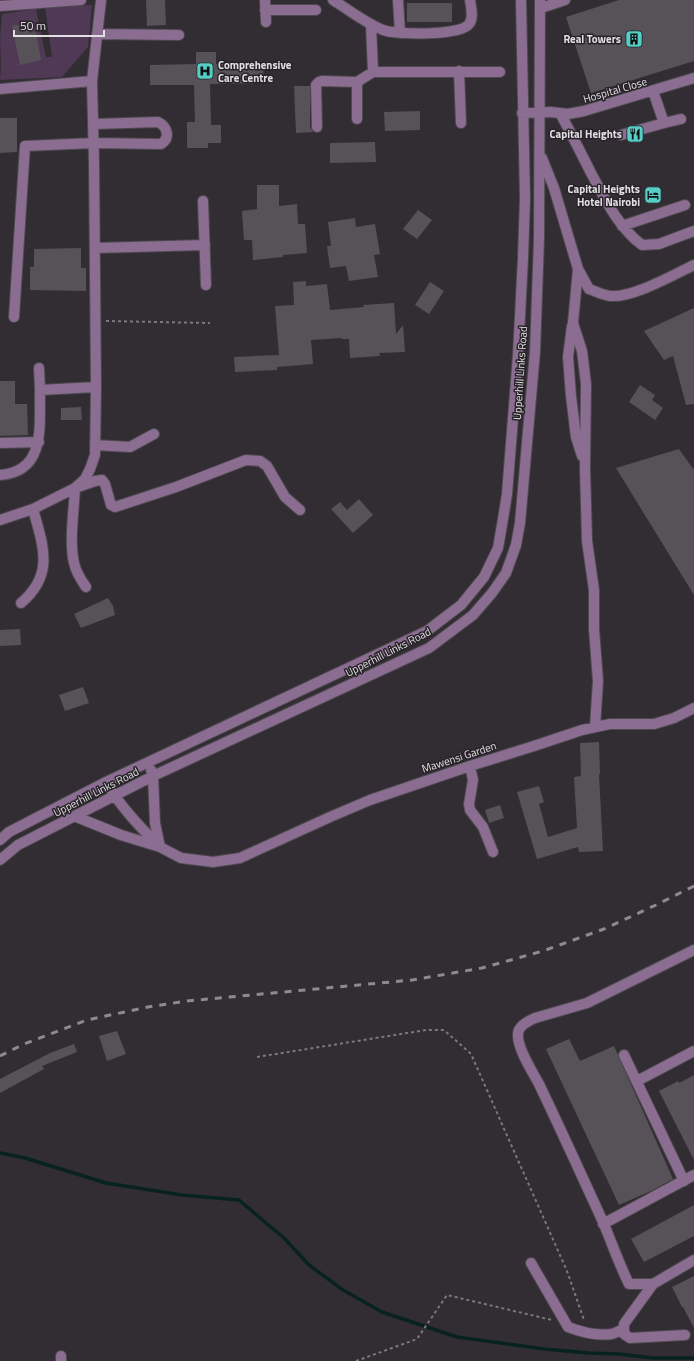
<svg xmlns="http://www.w3.org/2000/svg" width="694" height="1361" font-family="'Titillium Web',sans-serif">
<rect width="100%" height="100%" fill="#322d33"/>
<!-- green -->
<path fill="#4f3955" d="M92,5L88,47L62,77L0,80L1,64L0,38L2,14L36,9L46,57H52L45,7Z"/>
<g fill="none" stroke-linecap="round" stroke-linejoin="round">
<!-- stream -->
<path stroke="#082220" stroke-width="3.5" d="M0,1153L25,1158L106,1183L182,1195L239,1200L284,1238L309,1265L343,1290L382,1312L457,1337L544,1349L589,1353L619,1354L653,1358H694"/>
</g>
<!-- building -->
<path fill="#575258" d="M146,0H165L166,25L147,26Z
M619,0H694V61L591,93L566,17Z
M407,3H452V22H407Z
M27,23L29,33L36,32L41,60L20,65L12,26Z
M196,52H216V64L263,63L264,83L210,84L211,125H221V143H208V148H187V122H195L194,85H150V65L196,64Z
M294,86H310V127L313,132L296,133Z
M420,111V130L385,131L384,112Z
M0,118H17V152L0,153Z
M375,142L376,162L330,163V143Z
M257,185H279V206L297,204L298,224H305L307,253L283,255V257L253,260L252,240H244L242,211L257,209Z
M418,210L432,220L417,239L403,229Z
M355,218L356,227L375,224L380,254L374,255L378,277L349,281L346,266L330,268L327,246H331L328,222Z
M81,248V268H86V291L30,290V267H34V249Z
M306,281V286L327,284L330,310L364,307L363,305L394,303L396,334L403,325L405,352L379,353L380,356L350,358L349,339H342L341,338L311,340L313,364L277,367V370L235,372L234,357L279,355L275,306L294,305L293,282Z
M430,282L444,291L429,314L415,305Z
M694,308V404L686,405L673,356L664,360L644,331Z
M0,381H15V404H27L28,435L0,436Z
M640,385L655,395L652,400L663,408L655,420L629,402Z
M81,407L82,420H61V408Z
M679,449L694,470V595L616,468Z
M359,499L373,515L353,533L331,509L340,502L347,510Z
M108,598L113,606L115,615L81,628L74,614Z
M20,629L21,645L0,646V630Z
M83,687L89,703L65,711L59,695Z
M599,742L600,774H599L603,851L579,852L578,847L537,859L517,792L539,786L544,802L539,804L548,837L577,828L574,777L581,776L580,743Z
M500,805L504,818L489,823L485,810Z
M117,1031L126,1054L107,1061L99,1036Z
M569,1039L580,1061L614,1046L673,1179L653,1190L619,1205L546,1049Z
M74,1044L77,1052L42,1066L44,1069L0,1093V1079L50,1053Z
M694,1075V1160L659,1091L678,1081L679,1083Z
M694,1205V1236L644,1262L631,1239Z
M694,1276V1328L683,1307H682L672,1287Z"/>
<g fill="none" stroke-linecap="round" stroke-linejoin="round">
<defs>
<path id="minor" d="M265,0L266,22
M333,0C349,10 365,23 383,30C396,35 461,36 469,24C474,18 471,7 470,0
M398,0L400,33
M0,6L81,0
M541,8L565,0
M265,10H316
M97,34L179,35
M459,71L461,123
M373,72H500
M0,89L92,81
M653,91L664,123L681,119
M522,113L551,112L568,114L584,111L694,78
M560,113C571,133 581,153 591,173C605,199 618,227 642,245L659,244L694,231
M357,119V82L373,72L371,25
M317,127L316,85L319,82L322,81L357,82
M621,135L664,123
M542,158L554,188L578,269L589,289C595,291 603,295 610,296C633,298 673,275 694,265
M203,201L206,285
M622,226L685,205
M95,248L205,245
M578,269L573,323L582,351L586,384L585,468L587,541L594,590V629L598,681L595,727
M14,317L25,146L94,143L161,144C171,138 167,126 158,122L94,124
M572,326L568,357L571,396L576,437L582,456
M39,368L40,390L96,387
M0,443L39,442
M95,445L130,447L154,434
M0,475C47,472 39,424 40,390
M0,520L33,509L75,488L85,479L90,469L95,455L96,387L94,162L92,81L101,0
M86,587C81,580 76,572 74,563C69,542 74,510 75,488L95,481L102,480L105,484L111,505L115,507L176,487L246,460L260,461L267,466L285,497L300,510
M21,603C55,574 43,546 33,509
M470,766L473,780L469,804L470,810L483,827L493,852
M151,770L153,776L155,823L160,847
M106,782C120,806 139,826 159,846
M74,816L121,835L160,847L181,858L213,862L240,858L330,817L370,800L470,766L534,746L582,730L610,724H654L674,718L694,708
M0,840L9,832L106,782L427,631L461,605L484,577L498,548L503,519L507,494L518,355L523,258L525,198L521,0
M0,860L18,845L153,776L429,648L473,615L492,593L506,573L516,545L520,523L535,352L539,239L540,0
M624,1055L684,1181
M637,1081L694,1051
M603,1224L694,1175
M531,1263L568,1327C581,1332 598,1336 612,1334C616,1333 620,1330 624,1329
M653,1284H629C619,1264 612,1243 603,1222C582,1176 561,1130 539,1084C532,1071 517,1048 518,1034C518,1026 528,1021 535,1018L587,1003L694,950
M685,1335L630,1338L624,1334V1324L653,1284L694,1260
M61,1361V1356"/>
</defs>
<!-- minor casing -->
<use href="#minor" stroke="#4e494f" stroke-width="12"/>
<!-- path -->
<path stroke="#7c787d" stroke-width="2" stroke-dasharray="3 3" stroke-linecap="butt" d="M106,321L210,323
M257,1057L426,1030H444L471,1054L567,1271L584,1320
M356,1361L417,1339L447,1295L552,1320"/>
<!-- minor -->
<use href="#minor" stroke="#8a6d91" stroke-width="10"/>
<!-- rail -->
<path stroke="#8e8a8f" stroke-width="3" stroke-dasharray="7 7" stroke-linecap="butt" d="M0,1056L24,1044L87,1020L148,1007L187,1001L412,980L482,968L543,951L604,929L656,905L694,886"/>
</g>
<!-- icons -->
<defs>
<symbol id="building-square" viewBox="-11 -11 22 22"><rect x="-9" y="-9" width="18" height="18" rx="4" fill="#55cec5" stroke="#282329"/><path d="M-4-6H4V6H1V3H-1V6H-4ZM-2.5-4.3h1.7v1.8h-1.7ZM.8-4.3h1.7v1.8H.8ZM-2.5-1h1.7V.8h-1.7ZM.8-1h1.7V.8H.8Z" fill="#111"/></symbol>
<symbol id="hospital-square" viewBox="-11 -11 22 22"><rect x="-9" y="-9" width="18" height="18" rx="4" fill="#55cec5" stroke="#282329"/><path d="M-5-5h3v3.5h4V-5h3V5h-3V1.5h-4V5h-3Z" fill="#111"/></symbol>
<symbol id="restaurant-square" viewBox="-11 -11 22 22"><rect x="-9" y="-9" width="18" height="18" rx="4" fill="#55cec5" stroke="#282329"/><path d="M-5-6h1v4h1v-4h1v4h1v-4h1v5L-1.5 .5V6h-2V.5L-5-1ZM5-6V6H3V1.5H1.5Q1.5-4 5-6Z" fill="#111"/></symbol>
<symbol id="hotel-square" viewBox="-11 -11 22 22"><rect x="-9" y="-9" width="18" height="18" rx="4" fill="#55cec5" stroke="#282329"/><path d="M-6-4.5h1.5V1H6V5H4.5V3h-9V5H-6ZM-4 0a1.8 1.8 0 1 1 3.6 0ZM.5 0V-2.5h3Q6-2.5 6 0Z" fill="#111"/></symbol>
</defs>
<g fill-rule="evenodd">
<use href="#building-square" x="624" y="29" width="20" height="20"/>
<use href="#hospital-square" x="195" y="61" width="20" height="20"/>
<use href="#restaurant-square" x="625" y="124" width="20" height="20"/>
<use href="#hotel-square" x="643" y="185" width="20" height="20"/>
</g>
<g text-anchor="middle" dominant-baseline="central" stroke-width="3" stroke-linejoin="round" paint-order="stroke">
<!-- poi labels -->
<g font-size="11" font-weight="bold" fill="#e2dfe3" stroke="#282329" text-anchor="end">
<text x="621" y="39">Real Towers</text>
<text x="218" y="65" text-anchor="start">Comprehensive<tspan x="218" dy="13">Care Centre</tspan></text>
<text x="622" y="134">Capital Heights</text>
<text x="640" y="189">Capital Heights<tspan x="640" dy="13">Hotel Nairobi</tspan></text>
</g>
<!-- street labels -->
<g font-size="11" fill="#e2dfe3" stroke="#282329">
<text transform="translate(615 90) rotate(-16)">Hospital Close</text>
<text transform="translate(520 373) rotate(-86)">Upperhill Links Road</text>
<text transform="translate(388 652) rotate(-27)">Upperhill Links Road</text>
<text transform="translate(459 757) rotate(-18)">Mawensi Garden</text>
<text transform="translate(96 792) rotate(-27)">Upperhill Links Road</text>
</g>
</g>
<!-- scale -->
<path d="M14 30v6h90v-6" fill="none" stroke="#e2dfe3" stroke-width="2"/>
<text x="20" y="30" font-size="12" fill="#e2dfe3" stroke="#282329" stroke-width="3" paint-order="stroke">50 m</text>
</svg>
